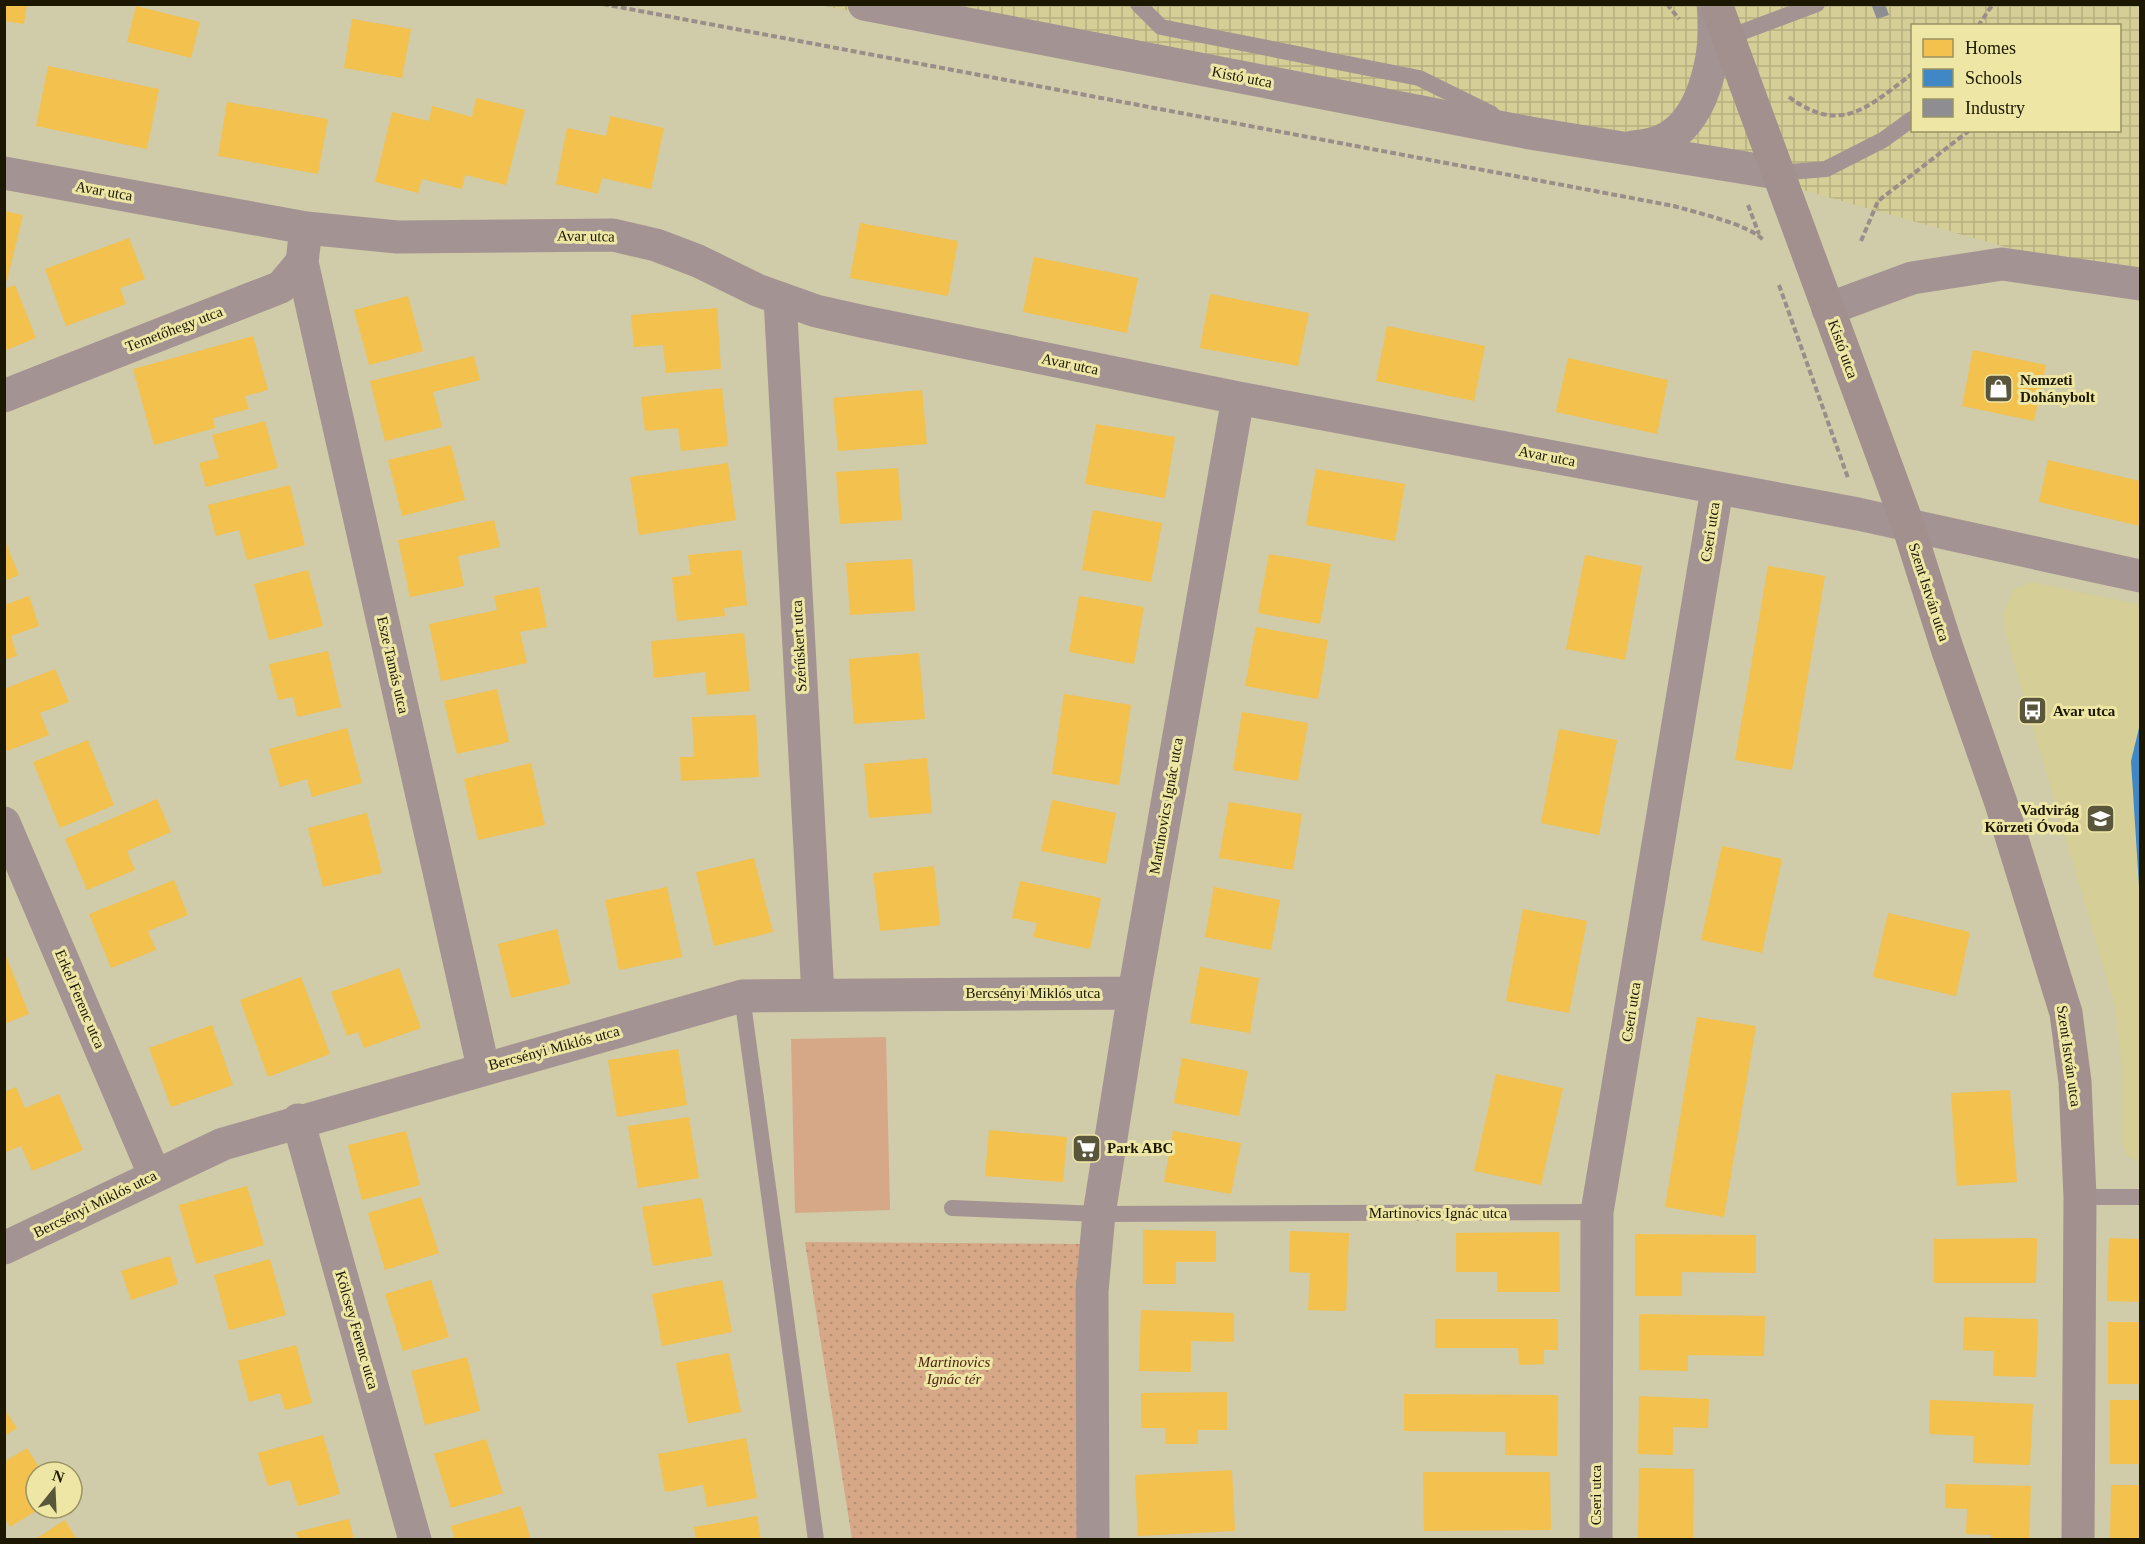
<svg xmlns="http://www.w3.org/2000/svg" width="2145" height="1544" font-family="Georgia,serif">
<defs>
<pattern id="industrial-grid" width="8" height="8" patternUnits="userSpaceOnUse" patternTransform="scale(1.5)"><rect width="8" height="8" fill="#d5ce96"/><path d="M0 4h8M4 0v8" fill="none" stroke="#b6b080"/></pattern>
<pattern id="park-dots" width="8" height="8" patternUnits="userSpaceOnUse" patternTransform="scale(1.5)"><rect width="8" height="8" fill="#d6a888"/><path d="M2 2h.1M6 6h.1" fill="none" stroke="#b79074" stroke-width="1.8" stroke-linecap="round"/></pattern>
</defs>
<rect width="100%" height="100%" fill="#d0cba8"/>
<!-- built -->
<path fill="#d5ce96" d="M2032,582L2140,605V1163L2127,1155L2121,1141L2122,1071L2115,1006L2005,632L2004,613L2013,590Z"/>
<!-- industrial -->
<path fill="url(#industrial-grid)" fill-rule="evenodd" d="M818,5H2140V272L2048,259L1732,170L1533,139ZM1912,26H2120V130H1912Z"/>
<!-- grass -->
<path fill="#d6a888" d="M886,1037L890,1210L795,1213L791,1039Z"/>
<!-- park -->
<path fill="url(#park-dots)" d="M805,1242L1083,1244L1082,1539H852Z"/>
<!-- homes -->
<path fill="#f2c14e" d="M4,4H27L24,24L4,21Z
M136,6L200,22L191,58L127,42Z
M352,19L411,29L402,78L344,68Z
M48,66L159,89L147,149L36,126Z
M476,98L525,110L506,185L465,175L462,189L422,179L418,193L375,182L392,112L429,121L432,106L472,117Z
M227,102L328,119L318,174L218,156Z
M610,116L664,128L651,189L602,178L598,194L556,184L567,128L606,136Z
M4,211L23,215L7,281L4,280Z
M860,223L958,241L948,296L850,278Z
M129,238L145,279L120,288L126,304L66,326L45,269Z
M1034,257L1138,278L1127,333L1023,312Z
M15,285L36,338L4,351V289Z
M1210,294L1309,313L1298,366L1200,348Z
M408,296L423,351L369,365L354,310Z
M717,308L721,369L666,373L663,345L634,347L631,315Z
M1387,326L1485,346L1474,401L1376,381Z
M253,336L268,390L245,396L249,409L213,418L215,428L154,445L133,369Z
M1973,350L2046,365L2034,421L1962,406Z
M474,356L480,380L433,392L442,427L385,441L370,381Z
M1568,358L1668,380L1657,434L1556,412Z
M722,388L728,446L681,451L678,428L645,431L641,397Z
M922,390L927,444L838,451L833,398Z
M265,421L278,468L206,487L199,463L219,458L212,435Z
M1096,424L1175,437L1165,498L1085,484Z
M451,445L465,500L402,516L388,460Z
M2048,460L2140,481V526L2039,502Z
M728,463L736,520L639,535L630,477Z
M898,468L902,520L840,524L836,472Z
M1316,469L1405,484L1395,541L1306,525Z
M290,485L305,545L247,560L239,530L216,536L208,505Z
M1093,510L1162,523L1151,582L1082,570Z
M494,520L500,547L458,556L464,586L410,597L398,540Z
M4,539L19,575L4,581Z
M741,550L747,605L724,608L725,616L677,621L672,577L691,575L688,555Z
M1269,554L1331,564L1320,624L1258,613Z
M1585,555L1642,566L1625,660L1566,649Z
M912,559L915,611L850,615L846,563Z
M1768,566L1825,576L1792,770L1735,760Z
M308,570L323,626L269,640L254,584Z
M539,587L547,627L520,632L527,663L441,681L429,624L497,610L494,596Z
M29,596L39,626L11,636L17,656L4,660V605Z
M1079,596L1144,607L1134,664L1069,652Z
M1256,627L1328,640L1318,699L1245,686Z
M744,633L750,691L707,695L705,672L654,678L651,641Z
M328,651L341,707L297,717L293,697L278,700L269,664Z
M919,653L925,719L854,724L849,659Z
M55,669L69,702L40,713L49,735L7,751L4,745V689Z
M497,689L509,742L457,754L444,701Z
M1064,694L1131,705L1119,785L1052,774Z
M1242,712L1308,723L1298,781L1233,770Z
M756,715L759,777L681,781L680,757H694L692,717Z
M347,728L362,783L312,797L307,779L280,787L269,749Z
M1559,729L1617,740L1599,835L1541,823Z
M88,740L114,805L60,828L33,762Z
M927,758L932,813L869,818L864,764Z
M531,763L545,825L478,840L464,779Z
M157,799L171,832L127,851L135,870L87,890L65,839Z
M1052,800L1116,813L1106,864L1041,851Z
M1229,802L1302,814L1293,870L1219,858Z
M367,813L382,873L323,887L308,828Z
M1722,846L1782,859L1762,953L1701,940Z
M754,858L773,932L714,946L696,872Z
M934,866L940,925L880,931L873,873Z
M174,880L188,915L148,931L156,950L111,968L89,914Z
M1020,881L1101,898L1090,949L1033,937L1037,923L1012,918Z
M667,887L682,957L619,970L605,900Z
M1214,887L1280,900L1271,950L1205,937Z
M1523,909L1587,921L1569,1013L1506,1001Z
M1888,913L1970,932L1956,996L1873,977Z
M557,929L570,984L511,998L498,944Z
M4,951L29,1014L4,1024Z
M1200,967L1259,978L1250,1033L1190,1023Z
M399,968L421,1028L364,1048L358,1032L347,1036L331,992Z
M301,977L330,1054L268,1077L240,1000Z
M1697,1017L1756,1026L1724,1217L1665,1207Z
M212,1025L233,1085L171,1107L149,1048Z
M678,1049L687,1105L617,1117L608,1060Z
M1182,1058L1248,1071L1239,1116L1174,1103Z
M1496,1074L1563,1088L1541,1185L1474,1171Z
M16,1087L25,1108L59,1094L83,1150L32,1171L21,1146L6,1152L4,1092Z
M2010,1090L2017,1182L1957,1186L1951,1093Z
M689,1117L699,1178L638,1188L628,1126Z
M989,1130L1067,1137L1063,1182L985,1176Z
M406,1131L420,1185L362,1200L348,1145Z
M1173,1131L1241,1143L1231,1194L1164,1182Z
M247,1186L264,1245L196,1264L179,1205Z
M421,1197L439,1253L385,1270L368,1213Z
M702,1198L712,1256L653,1266L642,1207Z
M1143,1230L1216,1231V1262H1176V1284H1143Z
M1290,1231L1349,1233L1346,1311L1308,1310L1310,1273L1289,1272Z
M1559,1232L1560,1292H1497V1272H1456V1233Z
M1635,1234L1756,1235V1273L1682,1272V1296H1635Z
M2037,1238L2036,1283H1934V1239Z
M2109,1238L2140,1239V1302L2107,1301Z
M170,1256L178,1284L131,1300L121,1271Z
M270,1259L286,1315L229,1330L214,1275Z
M431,1280L449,1337L403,1351L385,1294Z
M722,1280L732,1332L662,1346L652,1294Z
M1141,1310L1234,1313V1342L1191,1341V1372L1139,1371Z
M1639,1314L1765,1316L1764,1356L1688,1355V1371L1639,1370Z
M1964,1317L2038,1319L2036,1377L1993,1376L1994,1351L1963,1350Z
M1435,1319H1558V1350H1544V1364L1519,1365L1518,1348H1435Z
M2108,1322H2140V1384H2108Z
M296,1345L312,1403L285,1410L280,1393L249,1402L238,1361Z
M729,1353L741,1412L688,1423L676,1363Z
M467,1357L480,1411L425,1425L411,1371Z
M1227,1392V1430H1198V1444H1166L1165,1428H1141V1393Z
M1404,1394L1558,1395L1557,1456L1505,1455V1432L1404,1431Z
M1639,1396L1709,1399L1708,1428L1673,1427V1455L1638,1454Z
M1930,1400L2033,1404L2030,1465L1973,1463L1974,1436L1929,1434Z
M2110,1400H2140V1464H2110Z
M4,1409L17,1428L4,1436Z
M323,1435L340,1494L298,1506L290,1480L268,1486L258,1453Z
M746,1438L757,1498L707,1507L703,1485L665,1492L658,1454Z
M486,1439L503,1493L451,1508L434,1454Z
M27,1448L42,1472H36V1491L27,1497L36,1511L10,1527L4,1517V1462Z
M1639,1468L1694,1469L1693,1540H1638Z
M1232,1470L1235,1531L1138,1536L1135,1475Z
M1423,1472H1550L1551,1530L1424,1531Z
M1945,1484L2031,1486L2029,1540H1991V1535L1966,1534L1967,1509L1945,1508Z
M2111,1485H2140V1540H2110Z
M521,1506L531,1540H455L451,1526Z
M757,1516L761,1540H696L694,1527Z
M349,1519L354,1540H298L296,1532Z
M65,1520L77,1540H34Z"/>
<!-- schools -->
<path fill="#3f88c5" d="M2140,724V886H2139L2131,761Z"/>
<!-- industry -->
<path fill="#8d8d92" d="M1871,4H1885L1889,15L1877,19Z"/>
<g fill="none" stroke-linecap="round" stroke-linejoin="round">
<!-- path -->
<path stroke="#9a8e8a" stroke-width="4" stroke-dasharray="6 3" stroke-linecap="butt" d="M603,4L1674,206C1694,212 1752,225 1764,241
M1667,4L1679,19
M1978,26L1993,4
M1789,97C1841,136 1869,106 1912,74
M1748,205L1759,234
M1861,241L1878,201L1970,130
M1779,285L1848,478"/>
<!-- lane -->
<path stroke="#a49393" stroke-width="16" d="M1138,4L1161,27L1419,78L1492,114
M1729,37L1817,4
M1777,173L1826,169L1883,140L1912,119
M742,996L816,1540
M2080,1197H2140
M952,1208L1099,1214L1597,1212"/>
<!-- street -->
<path stroke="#a49393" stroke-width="33" d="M864,4L1530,133L1777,173
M1633,147C1646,146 1657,144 1669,137C1707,114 1719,45 1713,4
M4,173L306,228L397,237L613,235L656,245L698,261L757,290L816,311L865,322L1238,398L1858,514L2140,576
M302,262L483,1067
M780,298L818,995
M1828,309L1912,278L2002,264L2140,284
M4,396L281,287L302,262L304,245
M4,823L155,1176
M298,1120L415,1540
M4,1248L223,1144L742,996L1134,993
M1093,1540L1092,1291L1099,1214L1134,993L1238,398
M1596,1540L1597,1212L1717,489"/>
<!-- secondary -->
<path stroke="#a1908d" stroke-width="33" d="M1716,4L1908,525L1947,648L2001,803L2066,1013L2075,1082L2080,1197L2078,1540"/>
</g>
<!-- icons -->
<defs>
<symbol id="shop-square" viewBox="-11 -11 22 22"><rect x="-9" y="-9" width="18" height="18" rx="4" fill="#5a563b" stroke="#eee6a5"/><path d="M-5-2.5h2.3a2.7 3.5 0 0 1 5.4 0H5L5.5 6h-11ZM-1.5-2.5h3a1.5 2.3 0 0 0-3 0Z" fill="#fff"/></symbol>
<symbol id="bus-square" viewBox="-11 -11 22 22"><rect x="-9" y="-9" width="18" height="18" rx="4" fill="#5a563b" stroke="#eee6a5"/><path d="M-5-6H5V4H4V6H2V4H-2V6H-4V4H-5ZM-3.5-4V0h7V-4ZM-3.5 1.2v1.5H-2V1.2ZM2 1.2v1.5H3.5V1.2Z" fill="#fff"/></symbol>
<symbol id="school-square" viewBox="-11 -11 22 22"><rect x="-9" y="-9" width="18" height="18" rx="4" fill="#5a563b" stroke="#eee6a5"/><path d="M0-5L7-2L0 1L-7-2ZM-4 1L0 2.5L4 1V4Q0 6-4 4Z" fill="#fff"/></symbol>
<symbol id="supermarket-square" viewBox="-11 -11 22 22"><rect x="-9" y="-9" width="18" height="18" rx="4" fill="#5a563b" stroke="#eee6a5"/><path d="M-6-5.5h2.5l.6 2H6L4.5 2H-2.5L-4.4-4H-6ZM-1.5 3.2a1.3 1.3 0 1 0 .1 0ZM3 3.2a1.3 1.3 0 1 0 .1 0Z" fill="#fff"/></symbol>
</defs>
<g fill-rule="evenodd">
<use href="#shop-square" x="1982" y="372" width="33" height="33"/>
<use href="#bus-square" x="2016" y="694" width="33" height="33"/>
<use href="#school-square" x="2084" y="802" width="33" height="33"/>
<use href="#supermarket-square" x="1070" y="1132" width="33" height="33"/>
</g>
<g text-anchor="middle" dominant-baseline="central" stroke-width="6" stroke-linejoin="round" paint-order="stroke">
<!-- street labels -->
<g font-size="15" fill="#1b1701" stroke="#eee6a5">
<text transform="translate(1242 77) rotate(11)">Kistó utca</text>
<text transform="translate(104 191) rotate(10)">Avar utca</text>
<text transform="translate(586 236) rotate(1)">Avar utca</text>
<text transform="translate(174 329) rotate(-21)">Temetőhegy utca</text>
<text transform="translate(1843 349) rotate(70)">Kistó utca</text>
<text transform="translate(1070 364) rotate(12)">Avar utca</text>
<text transform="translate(1547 456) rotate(11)">Avar utca</text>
<text transform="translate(1710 532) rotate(-81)">Cseri utca</text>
<text transform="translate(1929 592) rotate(72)">Szent István utca</text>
<text transform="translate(799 646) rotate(-93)">Szérűskert utca</text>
<text transform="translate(393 665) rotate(77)">Esze Tamás utca</text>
<text transform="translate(1166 806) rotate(-80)">Martinovics Ignác utca</text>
<text x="1033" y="993">Bercsényi Miklós utca</text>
<text transform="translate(80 999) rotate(67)">Erkel Ferenc utca</text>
<text transform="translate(1631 1012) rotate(-81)">Cseri utca</text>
<text transform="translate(554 1048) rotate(-15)">Bercsényi Miklós utca</text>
<text transform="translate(2069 1056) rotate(82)">Szent István utca</text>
<text transform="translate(95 1204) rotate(-26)">Bercsényi Miklós utca</text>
<text x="1438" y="1213">Martinovics Ignác utca</text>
<text transform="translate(357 1330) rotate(74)">Kölcsey Ferenc utca</text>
<text transform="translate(1596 1495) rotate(-90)">Cseri utca</text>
</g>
<!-- poi labels -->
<g font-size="15" font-weight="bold" fill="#1b1701" stroke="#eee6a5" text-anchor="start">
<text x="2020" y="380">Nemzeti<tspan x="2020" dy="17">Dohánybolt</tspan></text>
<text x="2053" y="711">Avar utca</text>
<text x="2079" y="810" text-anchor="end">Vadvirág<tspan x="2079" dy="17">Körzeti Óvoda</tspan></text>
<text x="1107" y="1148">Park ABC</text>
</g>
<!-- park labels -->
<g font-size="15" font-style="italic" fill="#4d210f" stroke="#eee6a5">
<text x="954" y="1362">Martinovics<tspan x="954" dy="17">Ignác tér</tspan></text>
</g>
</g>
<!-- border -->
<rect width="2145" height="1544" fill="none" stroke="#1b1701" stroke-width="12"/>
<!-- legend -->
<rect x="1911" y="24" width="210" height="108" fill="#eee6a5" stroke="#9a9363" stroke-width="1.5"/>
<rect x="1923" y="39" width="30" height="18" fill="#f2c14e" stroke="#9a9363" stroke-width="1.5"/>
<text x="1965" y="54" font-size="18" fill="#1b1701">Homes</text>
<rect x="1923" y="69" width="30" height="18" fill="#3f88c5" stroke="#9a9363" stroke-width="1.5"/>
<text x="1965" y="84" font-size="18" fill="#1b1701">Schools</text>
<rect x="1923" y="99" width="30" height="18" fill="#8d8d92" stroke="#9a9363" stroke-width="1.5"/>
<text x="1965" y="114" font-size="18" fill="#1b1701">Industry</text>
<!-- north arrow -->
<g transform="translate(54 1490) rotate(18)"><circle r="28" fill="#eee6a5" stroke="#9a9363" stroke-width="1.5"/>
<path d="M0-4.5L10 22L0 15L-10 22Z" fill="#5a563b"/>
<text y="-9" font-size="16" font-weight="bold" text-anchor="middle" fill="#1b1701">N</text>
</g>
</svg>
